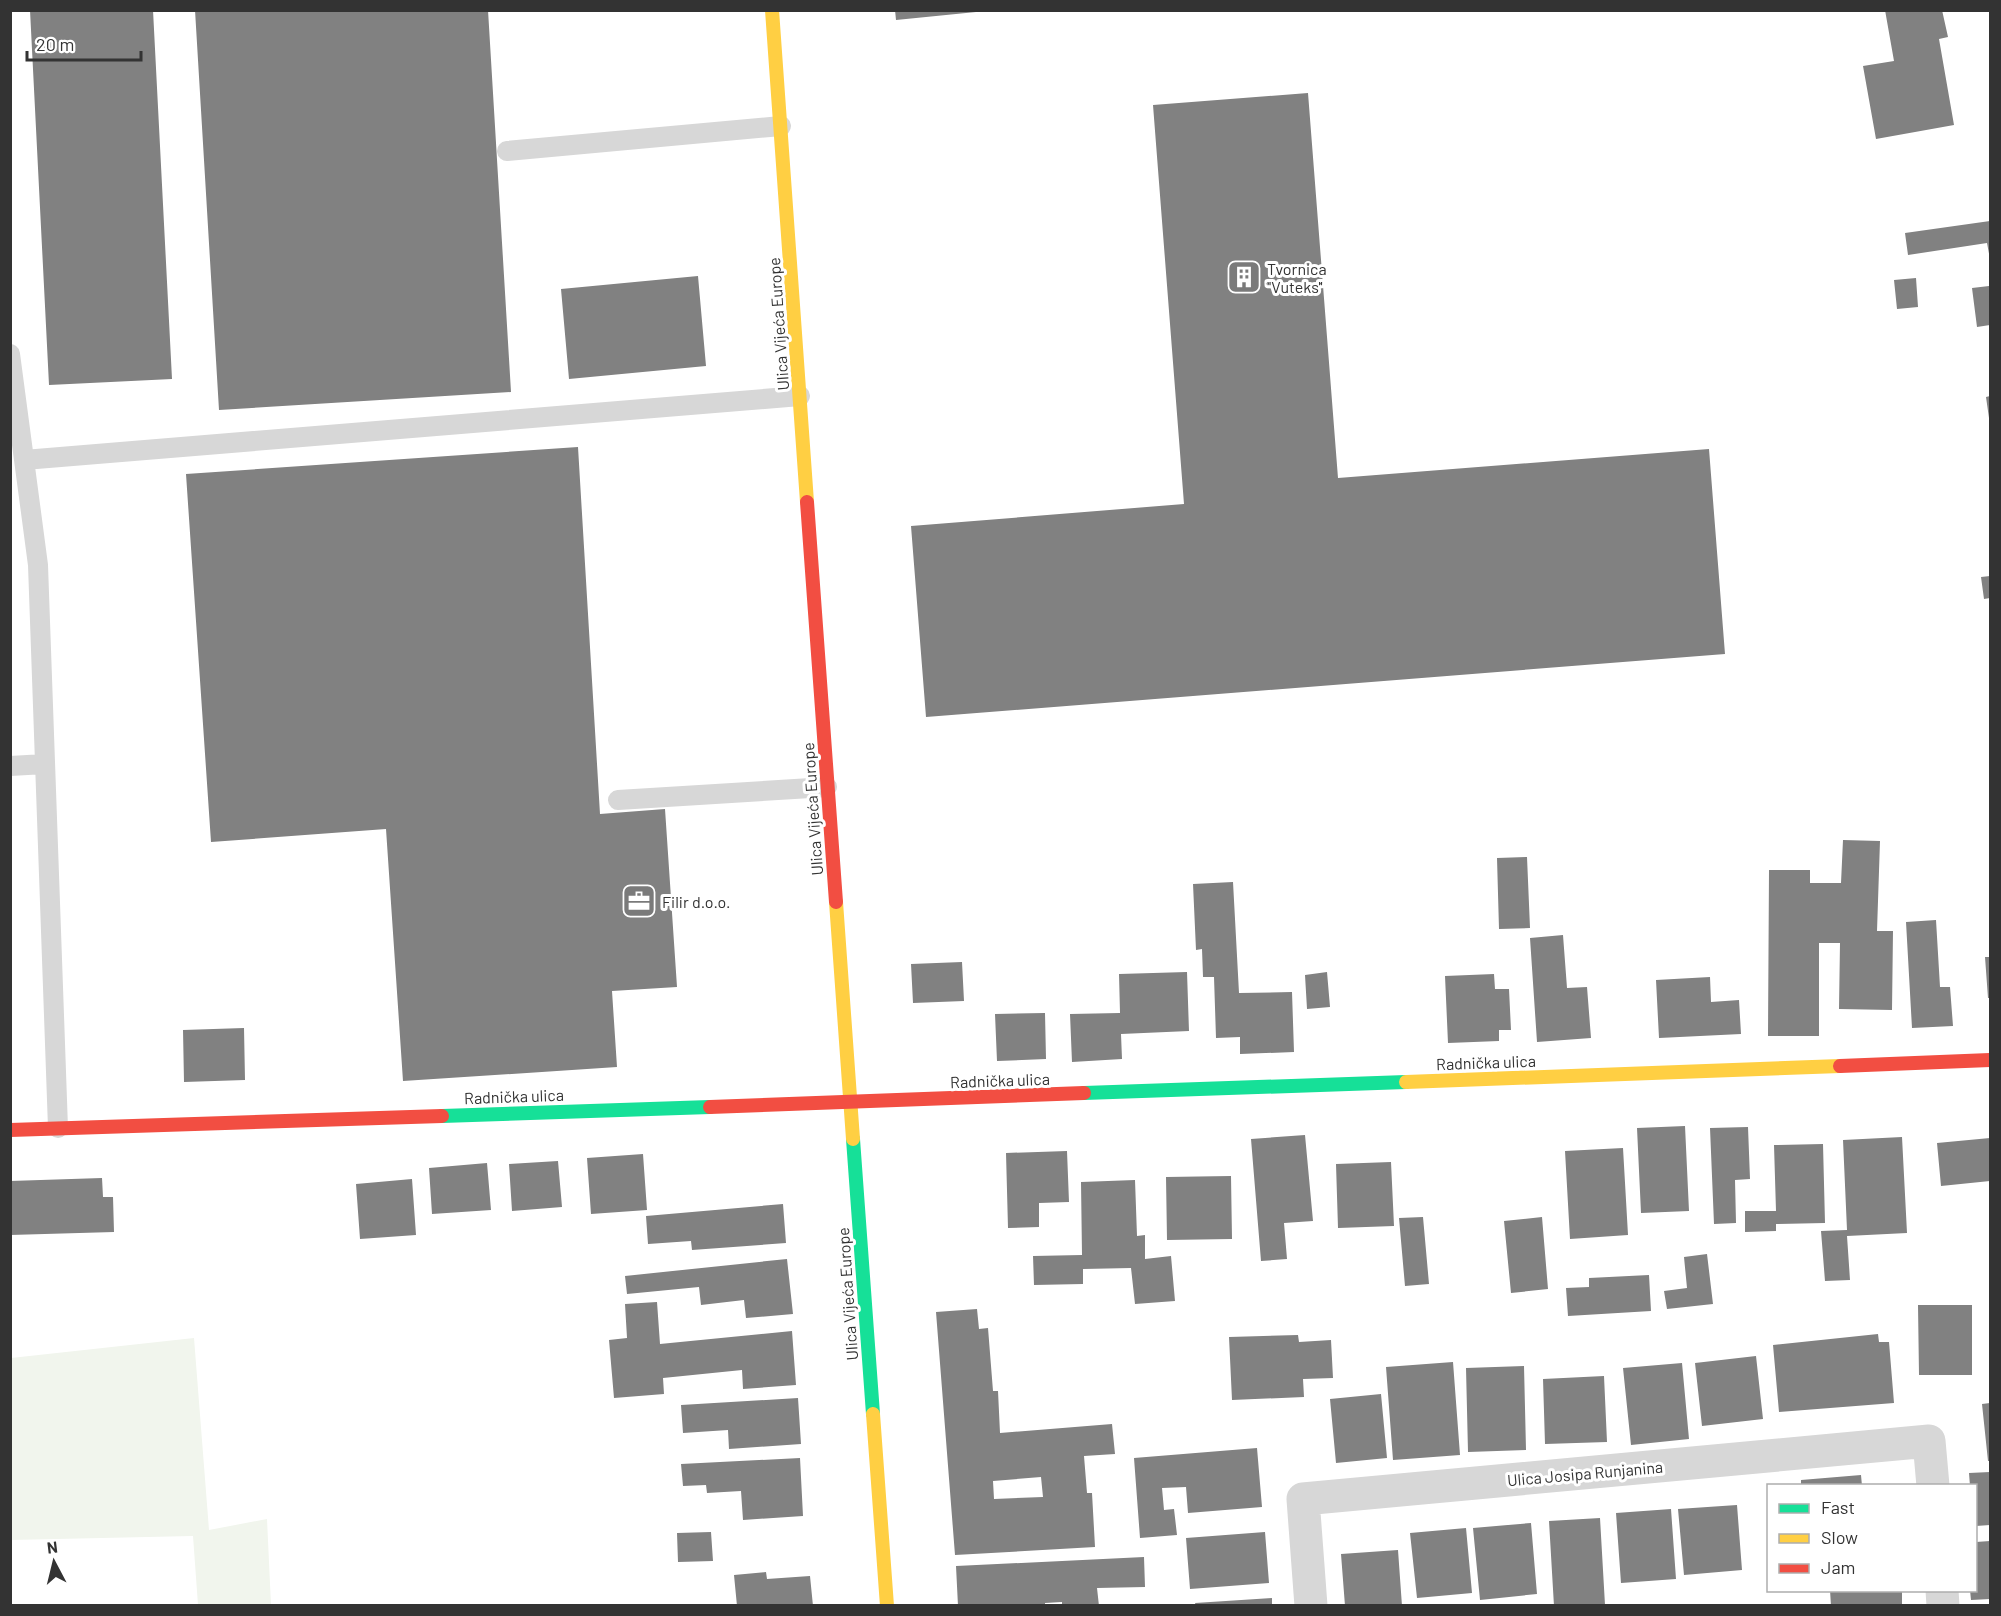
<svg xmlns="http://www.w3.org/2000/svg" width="2001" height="1616" font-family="Barlow,sans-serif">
<rect width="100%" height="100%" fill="#fff"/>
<!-- green -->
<path fill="#f1f5ed" d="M194,1338L209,1530L267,1519L271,1605H198L193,1536L11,1540V1358Z"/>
<!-- building -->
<path fill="#818181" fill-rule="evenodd" d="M30,10H153L172,379L49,385Z
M195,10H488L511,392L219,410Z
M895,10H975L976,12L896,20Z
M1885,10H1942L1948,37L1939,39L1954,125L1876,139L1863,66L1894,61Z
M1308,93L1338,478L1709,449L1725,654L926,717L911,526L1184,504L1153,105Z
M1990,221V259L1987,243L1908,255L1905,233Z
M698,276L706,366L569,379L561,289Z
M1916,278L1918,307L1897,309L1894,280Z
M1989,286L1990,325L1977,327L1972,288Z
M1990,396V418H1989L1986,397Z
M578,447L600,814L665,809L677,987L612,991L617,1067L403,1081L386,829L211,842L186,474Z
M1990,576V598L1984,599L1981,577Z
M1843,840L1880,841L1877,931H1893L1892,1010L1839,1009L1840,943H1819V1036H1768L1769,870H1810V883H1841Z
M1527,857L1530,928L1499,929L1497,858Z
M1233,882L1239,993L1292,992L1294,1052L1240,1054V1037L1216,1038L1214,977H1203L1202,949L1196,950L1193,884Z
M1936,920L1940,987H1950L1953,1026L1912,1028L1906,922Z
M1563,935L1567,988L1587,987L1591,1038L1537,1042L1530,938Z
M1985,957H1990V998H1988Z
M962,962L964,1001L913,1003L911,964Z
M1187,972L1189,1031L1121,1034L1122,1059L1072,1062L1070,1014L1120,1013L1119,974Z
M1327,972L1330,1007L1307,1009L1305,975Z
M1494,974L1495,989H1509L1511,1030H1499V1041L1448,1043L1445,976Z
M1710,977L1711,1002L1739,1000L1741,1034L1659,1038L1656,980Z
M1045,1013L1046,1059L997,1061L995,1014Z
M244,1028L245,1080L184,1082L183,1030Z
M1685,1126L1689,1211L1641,1213L1637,1128Z
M1748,1127L1750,1179L1735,1180L1736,1223L1714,1224L1710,1128Z
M1305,1135L1313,1221L1284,1223L1287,1259L1261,1261L1251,1139Z
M1902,1137L1907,1233L1847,1236L1850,1280L1825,1281L1821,1231L1847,1230L1843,1140Z
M1990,1138V1181L1941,1186L1937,1143Z
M1823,1144L1825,1223L1776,1224V1231L1745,1232V1211H1776L1774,1145Z
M1623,1148L1628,1235L1570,1239L1565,1151Z
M1067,1151L1069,1202L1039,1203V1227L1008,1228L1006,1153Z
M643,1154L647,1210L591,1214L587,1158Z
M558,1161L562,1207L512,1211L509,1164Z
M1391,1162L1394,1226L1338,1228L1336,1164Z
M487,1163L491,1210L432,1214L429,1168Z
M1231,1176L1232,1239L1167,1240L1166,1177Z
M102,1178L103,1197H113L114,1232L10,1235V1181Z
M412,1179L416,1235L360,1239L356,1184Z
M1135,1180L1137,1236L1145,1235V1259L1171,1256L1175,1301L1135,1304L1131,1268L1083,1269V1284L1034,1285L1033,1256L1082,1255L1081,1182Z
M783,1204L786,1243L692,1250L691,1241L648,1244L646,1216Z
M1423,1217L1429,1284L1405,1286L1399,1218Z
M1542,1217L1548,1289L1511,1293L1504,1221Z
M1707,1254L1713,1304L1667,1309L1664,1291L1687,1288L1684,1257Z
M787,1259L793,1314L746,1318L744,1300L701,1305L699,1287L627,1294L625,1276Z
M1649,1275L1651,1311L1568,1316L1566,1288L1589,1287V1278Z
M657,1302L660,1344L792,1331L796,1385L743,1389L742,1370L663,1378L664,1394L614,1398L609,1340L627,1338L625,1304Z
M1918,1305H1972V1375H1919Z
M977,1309L979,1329L988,1328L993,1391H998L1000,1433L1112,1424L1115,1454L1084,1456L1087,1493H1092L1095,1547L955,1555L936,1312ZM1041,1477L1043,1497L994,1499L993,1481Z
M1878,1334L1879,1342H1889L1894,1403L1779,1412L1773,1345Z
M1298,1335L1299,1342L1331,1340L1333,1378L1303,1379L1304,1397L1232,1400L1229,1337Z
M1756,1356L1763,1419L1702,1426L1695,1363Z
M1453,1362L1460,1455L1393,1460L1386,1367Z
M1682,1363L1689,1439L1631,1445L1623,1368Z
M1524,1366L1526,1450L1468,1452L1466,1368Z
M1604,1376L1607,1442L1545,1444L1543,1379Z
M1381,1394L1387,1458L1336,1463L1330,1399Z
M798,1398L801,1444L729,1449L728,1430L683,1433L681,1405Z
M1990,1403V1461H1988L1982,1404Z
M1257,1448L1262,1507L1188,1513L1186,1487L1162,1488L1164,1510L1174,1509L1177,1535L1140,1538L1134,1458Z
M800,1458L803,1516L743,1520L741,1491L707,1493L706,1485L683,1486L681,1464Z
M1990,1472V1525L1976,1526V1486H1970L1969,1473Z
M1861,1475L1862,1486H1801V1480Z
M1737,1505L1742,1570L1684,1575L1678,1509Z
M1671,1509L1676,1579L1621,1583L1616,1513Z
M1600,1518L1605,1605L1554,1606L1549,1521Z
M1531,1523L1537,1594L1480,1600L1473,1528Z
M1466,1528L1472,1593L1417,1598L1410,1533Z
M711,1532L713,1561L678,1562L677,1533Z
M1265,1532L1269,1583L1190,1589L1186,1538Z
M1990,1541V1599L1971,1600L1970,1590H1976V1542Z
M1398,1550L1402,1606H1345L1341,1554Z
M1144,1557L1145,1587L1097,1588L1099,1606H1062V1602L1045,1603V1606H958L956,1566Z
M766,1572L767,1579L810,1576L813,1606H737L734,1575Z
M1830,1590H1902V1606H1831Z
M1272,1598V1606H1196L1195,1603Z"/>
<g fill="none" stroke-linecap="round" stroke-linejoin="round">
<!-- lane -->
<path stroke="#d7d7d7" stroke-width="20" d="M507,151L781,126
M10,354L38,565L58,1128
M24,460L800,396
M10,766L45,764
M618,800L827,787"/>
<!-- street -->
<path stroke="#d7d7d7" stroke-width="33" d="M1942,1590L1943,1606
M1311,1606L1303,1499L1929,1441L1933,1486"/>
<!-- fast -->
<path stroke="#16e098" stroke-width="14" d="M1084,1093L1406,1082
M442,1116L710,1107
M853,1139L873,1414"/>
<!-- slow -->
<path stroke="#ffcf43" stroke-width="14" d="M772,10L807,502
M836,902L853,1139
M1406,1082L1840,1066
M873,1414L887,1606"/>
<!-- jam -->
<path stroke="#f24e42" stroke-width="14" d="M807,502L836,902
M1840,1066L1990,1060
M710,1107L1084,1093
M10,1130L442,1116"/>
</g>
<!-- icons -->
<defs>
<symbol id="building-square" viewBox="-11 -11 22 22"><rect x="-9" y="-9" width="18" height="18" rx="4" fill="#7a7a7a" stroke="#fff"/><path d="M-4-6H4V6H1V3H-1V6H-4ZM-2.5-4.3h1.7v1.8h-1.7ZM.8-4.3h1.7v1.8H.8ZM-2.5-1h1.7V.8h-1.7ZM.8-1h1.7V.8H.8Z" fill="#fff"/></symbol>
<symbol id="office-square" viewBox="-11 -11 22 22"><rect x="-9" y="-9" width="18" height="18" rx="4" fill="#7a7a7a" stroke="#fff"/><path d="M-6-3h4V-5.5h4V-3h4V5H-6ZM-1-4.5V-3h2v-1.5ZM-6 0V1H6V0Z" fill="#fff"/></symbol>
</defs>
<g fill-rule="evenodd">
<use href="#building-square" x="1225" y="258" width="38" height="38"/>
<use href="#office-square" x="620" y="882" width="38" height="38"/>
</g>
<g text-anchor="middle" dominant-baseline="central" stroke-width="6" stroke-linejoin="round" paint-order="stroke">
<!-- poi labels -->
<g font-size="16" fill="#333" stroke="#fff" text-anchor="start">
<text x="1267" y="268">Tvornica<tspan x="1267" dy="18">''Vuteks''</tspan></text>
<text x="662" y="901">Filir d.o.o.</text>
</g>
<!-- street labels -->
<g font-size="16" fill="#333" stroke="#fff">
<text transform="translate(778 324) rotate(-94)">Ulica Vijeća Europe</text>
<text transform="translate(812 809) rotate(-94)">Ulica Vijeća Europe</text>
<text transform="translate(1486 1062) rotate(-2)">Radnička ulica</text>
<text transform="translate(1000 1080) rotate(-2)">Radnička ulica</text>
<text transform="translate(514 1096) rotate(-2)">Radnička ulica</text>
<text transform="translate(847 1294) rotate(-94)">Ulica Vijeća Europe</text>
<text transform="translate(1585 1473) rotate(-5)">Ulica Josipa Runjanina</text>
</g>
</g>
<!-- border -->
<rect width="2001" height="1616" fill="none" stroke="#333333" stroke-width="24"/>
<!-- legend -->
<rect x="1767" y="1484" width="210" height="108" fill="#ffffff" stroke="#adadad" stroke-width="1.5"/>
<rect x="1779" y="1504" width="30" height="9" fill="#16e098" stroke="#adadad" stroke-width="1.5"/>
<text x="1821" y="1514" font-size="18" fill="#333333">Fast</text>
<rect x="1779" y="1534" width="30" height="9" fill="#ffcf43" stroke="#adadad" stroke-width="1.5"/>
<text x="1821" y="1544" font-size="18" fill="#333333">Slow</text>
<rect x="1779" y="1564" width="30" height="9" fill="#f24e42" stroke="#adadad" stroke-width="1.5"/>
<text x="1821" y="1574" font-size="18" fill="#333333">Jam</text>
<!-- north arrow -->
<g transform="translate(54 1562) rotate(353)" stroke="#ffffff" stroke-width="4.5" paint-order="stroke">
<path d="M0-4.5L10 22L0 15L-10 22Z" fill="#333333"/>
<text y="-9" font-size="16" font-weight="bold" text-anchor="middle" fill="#333333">N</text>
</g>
<!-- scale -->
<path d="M27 51v9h114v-9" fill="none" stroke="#333333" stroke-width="3"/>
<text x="36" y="51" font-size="18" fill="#333333" stroke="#ffffff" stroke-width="4.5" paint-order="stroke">20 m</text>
</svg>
